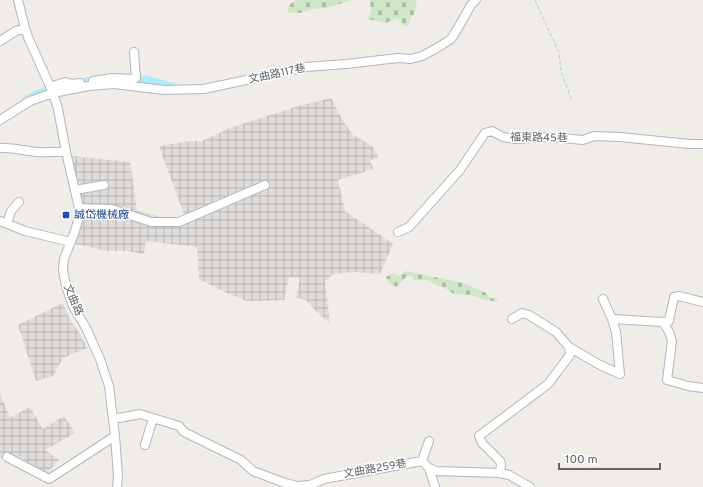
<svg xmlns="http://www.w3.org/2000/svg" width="703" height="487" font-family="Overpass,'Noto Sans TC',sans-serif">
<defs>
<pattern id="industrial-grid" width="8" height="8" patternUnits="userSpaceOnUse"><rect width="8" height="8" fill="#dfdcda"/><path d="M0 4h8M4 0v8" fill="none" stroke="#b8b6b5"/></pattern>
<pattern id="cemetery-stones" width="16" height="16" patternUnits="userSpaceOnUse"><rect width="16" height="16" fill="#cfe6c7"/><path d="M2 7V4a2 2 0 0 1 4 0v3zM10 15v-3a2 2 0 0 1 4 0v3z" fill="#abbea5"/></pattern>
</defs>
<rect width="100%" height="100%" fill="#f0ece8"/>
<!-- industrial -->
<path fill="url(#industrial-grid)" d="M331,98L343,121L353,135L372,146L379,158L370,160L373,169L338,180L345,211L393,244L380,274L354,272L333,274L325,281L330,323L316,311L306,300L296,298L300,278L289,277L284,300L247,301L227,293L199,279L197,247L146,241L144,254L128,251H107L76,244L82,212L72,156L130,162L137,211L177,221L185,217L159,146L191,141H202L230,128L299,106Z
M63,303L70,320L80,334L87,348L63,358L53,376L36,381L18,325Z
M0,394L10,418L30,407L43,429L64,416L75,433L45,450L59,460L48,472H42L17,455L9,463L0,457Z"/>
<!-- cemetery -->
<path fill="url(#cemetery-stones)" d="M296,0H352L330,7L313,9L300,13H287L289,5Z
M370,0H416L417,3L414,14L411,17L408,26L402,25L400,20L396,18L386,23L368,19L371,11Z
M405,271L463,283L486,293L489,297L497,299V302L483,299L470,295L454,294L445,288L438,286L427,280H413V276H407L396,287L389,283L386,277L394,273L399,276Z"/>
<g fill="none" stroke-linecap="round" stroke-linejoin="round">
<!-- canal -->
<path stroke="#afedfa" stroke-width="7" d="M130,79L143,80L147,79L172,86
M75,84L86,81L98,79
M26,100L36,94L51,88"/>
<defs>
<path id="minor" d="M18,0L25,28L28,37L53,93L58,109L66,152L79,208V217L75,231L64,259L63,270L66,286L73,306L86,328L100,359L109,386L115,436L118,476L117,487
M0,41L16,31L25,28
M93,81L113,78L134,79L136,78L134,52
M50,87L65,82L72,84L80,83
M0,120L30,101L53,93L89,86L114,84L164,90L204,89L306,67L346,64L398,58L411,59L422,56L437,48L451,39L458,28L471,5L476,0
M0,148C14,147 24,151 37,152C47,153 56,151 66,152
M75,190L104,185
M79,208L112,209L151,222H179L265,185
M0,221L25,231L71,242
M7,224L11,211L19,202
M398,232L409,227L460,170L485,133L492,131L503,137L515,139L552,137L583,140L594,136L620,137L689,144H703
M603,299L612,319L616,332L620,374
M512,319L522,313L529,315L556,332L569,347L600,365L620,374
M612,319L663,322L669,332L672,341L667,380L688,386L703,388
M663,322L669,321L674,297L679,296L703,302
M113,417L119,418L140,414L179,426L184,432L241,460L253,471L285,483L297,486L310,485L324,479L422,461L429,468L436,471L500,473L509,475L530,487
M145,445L153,418
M7,457L49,479L60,472L115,436
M422,461L429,441
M429,468L435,487
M500,473L501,464L500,461L482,443L479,436L548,384L570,355L569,347"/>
</defs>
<!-- minor casing -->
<use href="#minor" stroke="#b3b7b9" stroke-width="10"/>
<!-- path -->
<path stroke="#abd7ab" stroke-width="1" stroke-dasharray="4 2" stroke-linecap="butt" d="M535,0L559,53L561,71L572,101"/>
<!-- minor -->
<use href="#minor" stroke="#fff" stroke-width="8"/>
</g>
<!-- markers -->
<rect fill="#1a4fb4" stroke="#fff" stroke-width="1.5" x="62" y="211" width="8" height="8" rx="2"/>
<g text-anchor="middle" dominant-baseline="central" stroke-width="3" stroke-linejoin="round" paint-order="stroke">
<!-- street labels -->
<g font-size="11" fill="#5f6567" stroke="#fff">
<text transform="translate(277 74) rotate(-12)">文曲路117巷</text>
<text transform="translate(539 138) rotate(1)">福東路45巷</text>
<text transform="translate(73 300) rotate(67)">文曲路</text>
<text transform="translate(375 469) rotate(-10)">文曲路259巷</text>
</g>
<!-- transit labels -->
<g font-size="11" fill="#164399" stroke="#fff" text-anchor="start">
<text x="74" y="215">誠岱機械廠</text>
</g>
</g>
<!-- scale -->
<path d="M559 463v6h101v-6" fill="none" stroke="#5f6567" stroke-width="2"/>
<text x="565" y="463" font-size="12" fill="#5f6567" stroke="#ffffff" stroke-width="3" paint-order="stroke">100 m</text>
</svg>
